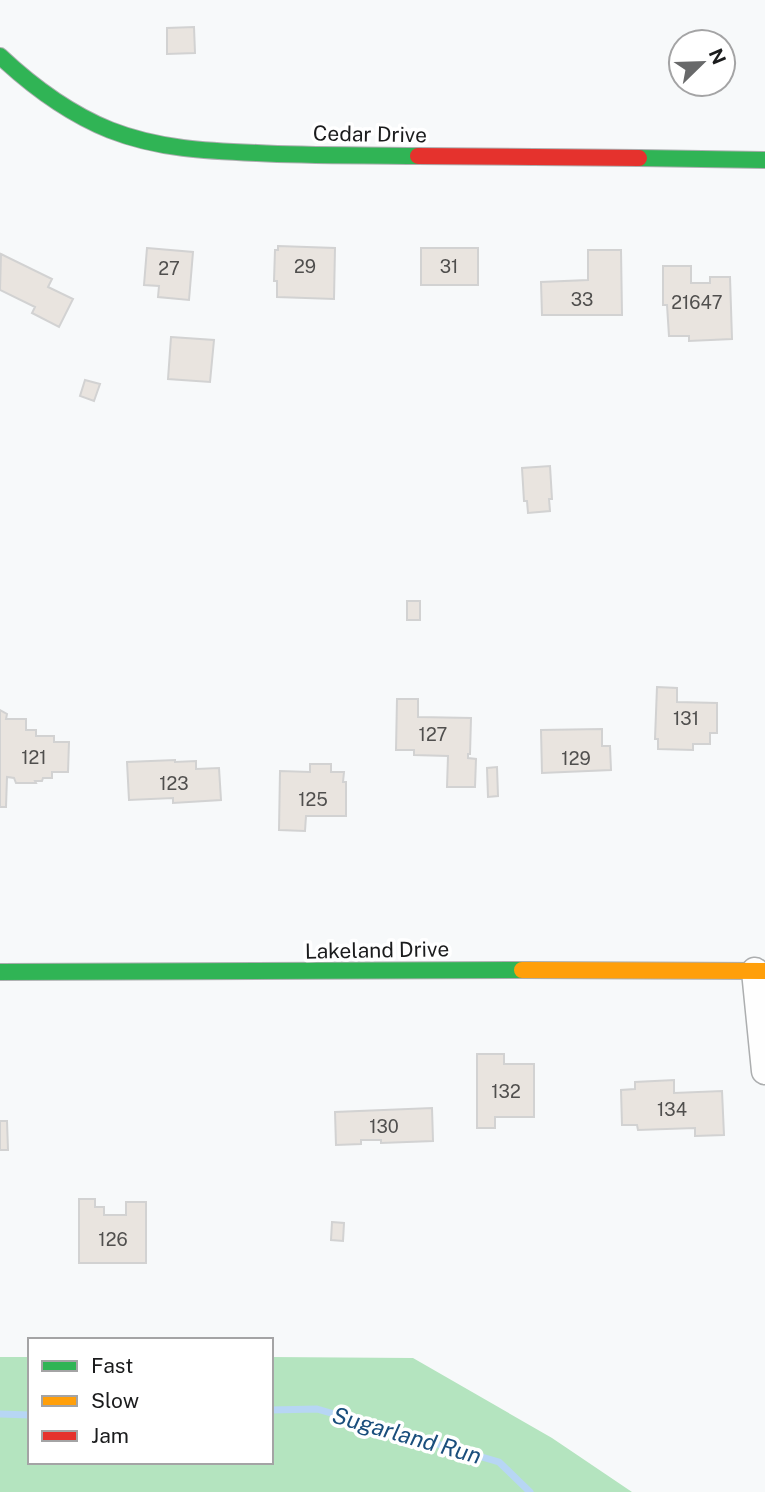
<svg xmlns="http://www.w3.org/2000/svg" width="765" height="1492" font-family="'Public Sans',sans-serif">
<rect width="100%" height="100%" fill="#f7f9fa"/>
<!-- forest -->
<path fill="#b4e4bf" d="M0,1357H30V1462H271V1357L413,1358L552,1438L632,1492H0Z"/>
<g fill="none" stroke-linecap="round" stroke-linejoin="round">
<!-- stream -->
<path stroke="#b7d6f4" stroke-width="7" d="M271,1410L317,1409L499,1462L530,1492
M0,1414L30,1415"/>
</g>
<!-- building -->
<path fill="#e9e4df" stroke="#d2d2d2" stroke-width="2" d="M194,27L195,53L167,54V28Z
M278,246L335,248L334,299L277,297V281H274L275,250H278Z
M147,248L193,252L189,300L158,297L159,286L144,285Z
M421,248H478V285H421Z
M588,250H621L622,315H542L541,282L588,280Z
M1,254L52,279L48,287L73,299L59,327L32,313L35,307L0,290Z
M663,266H691V283H710V277H730L732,339L689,341V336H669L667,305H663Z
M171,337L214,340L210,382L168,379Z
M85,380L100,384L94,401L80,396Z
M550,466L552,499H549L550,511L528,513L527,501H524L522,468Z
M407,601H420V620H407Z
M657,687L677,688V702L717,703V733H710V744H693V750L658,749V739H655Z
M397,699H418V717L471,718L470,754H468V758L476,759L475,787H447L448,756L414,755V750H396Z
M0,710L7,714L6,719H26V730H36V736H54V742H69L68,772H52V778H43L42,781H35L36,783H16L14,778L7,777L6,807H0Z
M602,729V746H610L611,770L542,773L541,730Z
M175,760V762L196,761V769L219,768L221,800L173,803V798L129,800L127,762Z
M310,764H331V772H344L343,782H346V816H306L305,831L279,830L280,771L310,772Z
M497,767L498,796L488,797L487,768Z
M477,1054H504V1064H534V1117H495V1128H477Z
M674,1080V1093L722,1091L724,1135L695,1136V1128L638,1130L637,1125H622L621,1090L635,1089V1082Z
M432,1108L433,1141L381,1143V1140H361V1144L336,1145L335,1112Z
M0,1121H7L8,1150H0Z
M79,1199H95V1207H104V1215H126V1202H146V1263H79Z
M332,1222L344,1223L343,1241L331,1240Z"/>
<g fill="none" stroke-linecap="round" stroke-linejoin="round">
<defs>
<path id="street" d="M755,971L765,1071"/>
<path id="fast" d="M0,56C33,87 68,113 110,130C158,149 207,151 257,153C311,156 364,155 418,156
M639,158L765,160
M0,972L522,970"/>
<path id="slow" d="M522,970L765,971"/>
<path id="jam" d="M418,156L639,158"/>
</defs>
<!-- street casing -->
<use href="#street" stroke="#acaeaf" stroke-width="29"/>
<!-- fast casing -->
<use href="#fast" stroke="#acaeaf" stroke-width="18"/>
<!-- slow casing -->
<use href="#slow" stroke="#acaeaf" stroke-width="18"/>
<!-- jam casing -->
<use href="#jam" stroke="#acaeaf" stroke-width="18"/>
<!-- street -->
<use href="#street" stroke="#fefefe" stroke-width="26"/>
<!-- fast -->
<use href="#fast" stroke="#30b455" stroke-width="16"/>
<!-- slow -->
<use href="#slow" stroke="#ff9f0a" stroke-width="16"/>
<!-- jam -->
<use href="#jam" stroke="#e5322d" stroke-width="16"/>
</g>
<g text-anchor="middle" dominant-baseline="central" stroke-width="7" stroke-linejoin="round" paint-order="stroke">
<!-- number labels -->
<g font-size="18" fill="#504f4e">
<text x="305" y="266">29</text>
<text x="449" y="266">31</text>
<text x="169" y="268">27</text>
<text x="582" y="299">33</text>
<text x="697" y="302">21647</text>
<text x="686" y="718">131</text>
<text x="433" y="734">127</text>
<text x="34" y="757">121</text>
<text x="576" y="758">129</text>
<text x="174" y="783">123</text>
<text x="313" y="799">125</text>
<text x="506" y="1091">132</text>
<text x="672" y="1109">134</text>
<text x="384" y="1126">130</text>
<text x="113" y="1239">126</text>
</g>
<!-- street labels -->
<g font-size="21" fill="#1b1c1d" stroke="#fff">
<text transform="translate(370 134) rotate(1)">Cedar Drive</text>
<text transform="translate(377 950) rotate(-1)">Lakeland Drive</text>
</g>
<!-- water labels -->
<g font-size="23" font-style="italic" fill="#1a4e7c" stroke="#fff">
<text transform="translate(407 1435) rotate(16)">Sugarland Run</text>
</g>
</g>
<!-- legend -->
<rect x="28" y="1338" width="245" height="126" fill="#ffffff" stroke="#a4a4a5" stroke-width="2"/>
<rect x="42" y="1361" width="35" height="10" fill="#30b455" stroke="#a4a4a5" stroke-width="2"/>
<text x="91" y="1373" font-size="21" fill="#1b1c1d">Fast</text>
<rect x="42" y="1396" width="35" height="10" fill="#ff9f0a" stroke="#a4a4a5" stroke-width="2"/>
<text x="91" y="1408" font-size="21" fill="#1b1c1d">Slow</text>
<rect x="42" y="1431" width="35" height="10" fill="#e5322d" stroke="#a4a4a5" stroke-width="2"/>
<text x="91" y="1443" font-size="21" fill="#1b1c1d">Jam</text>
<!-- north arrow -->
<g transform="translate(702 63) rotate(67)"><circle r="33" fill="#ffffff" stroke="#a4a4a5" stroke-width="2"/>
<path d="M0-5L12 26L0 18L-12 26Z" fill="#68696a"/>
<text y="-10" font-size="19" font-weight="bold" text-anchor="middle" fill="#1b1c1d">N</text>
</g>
</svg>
